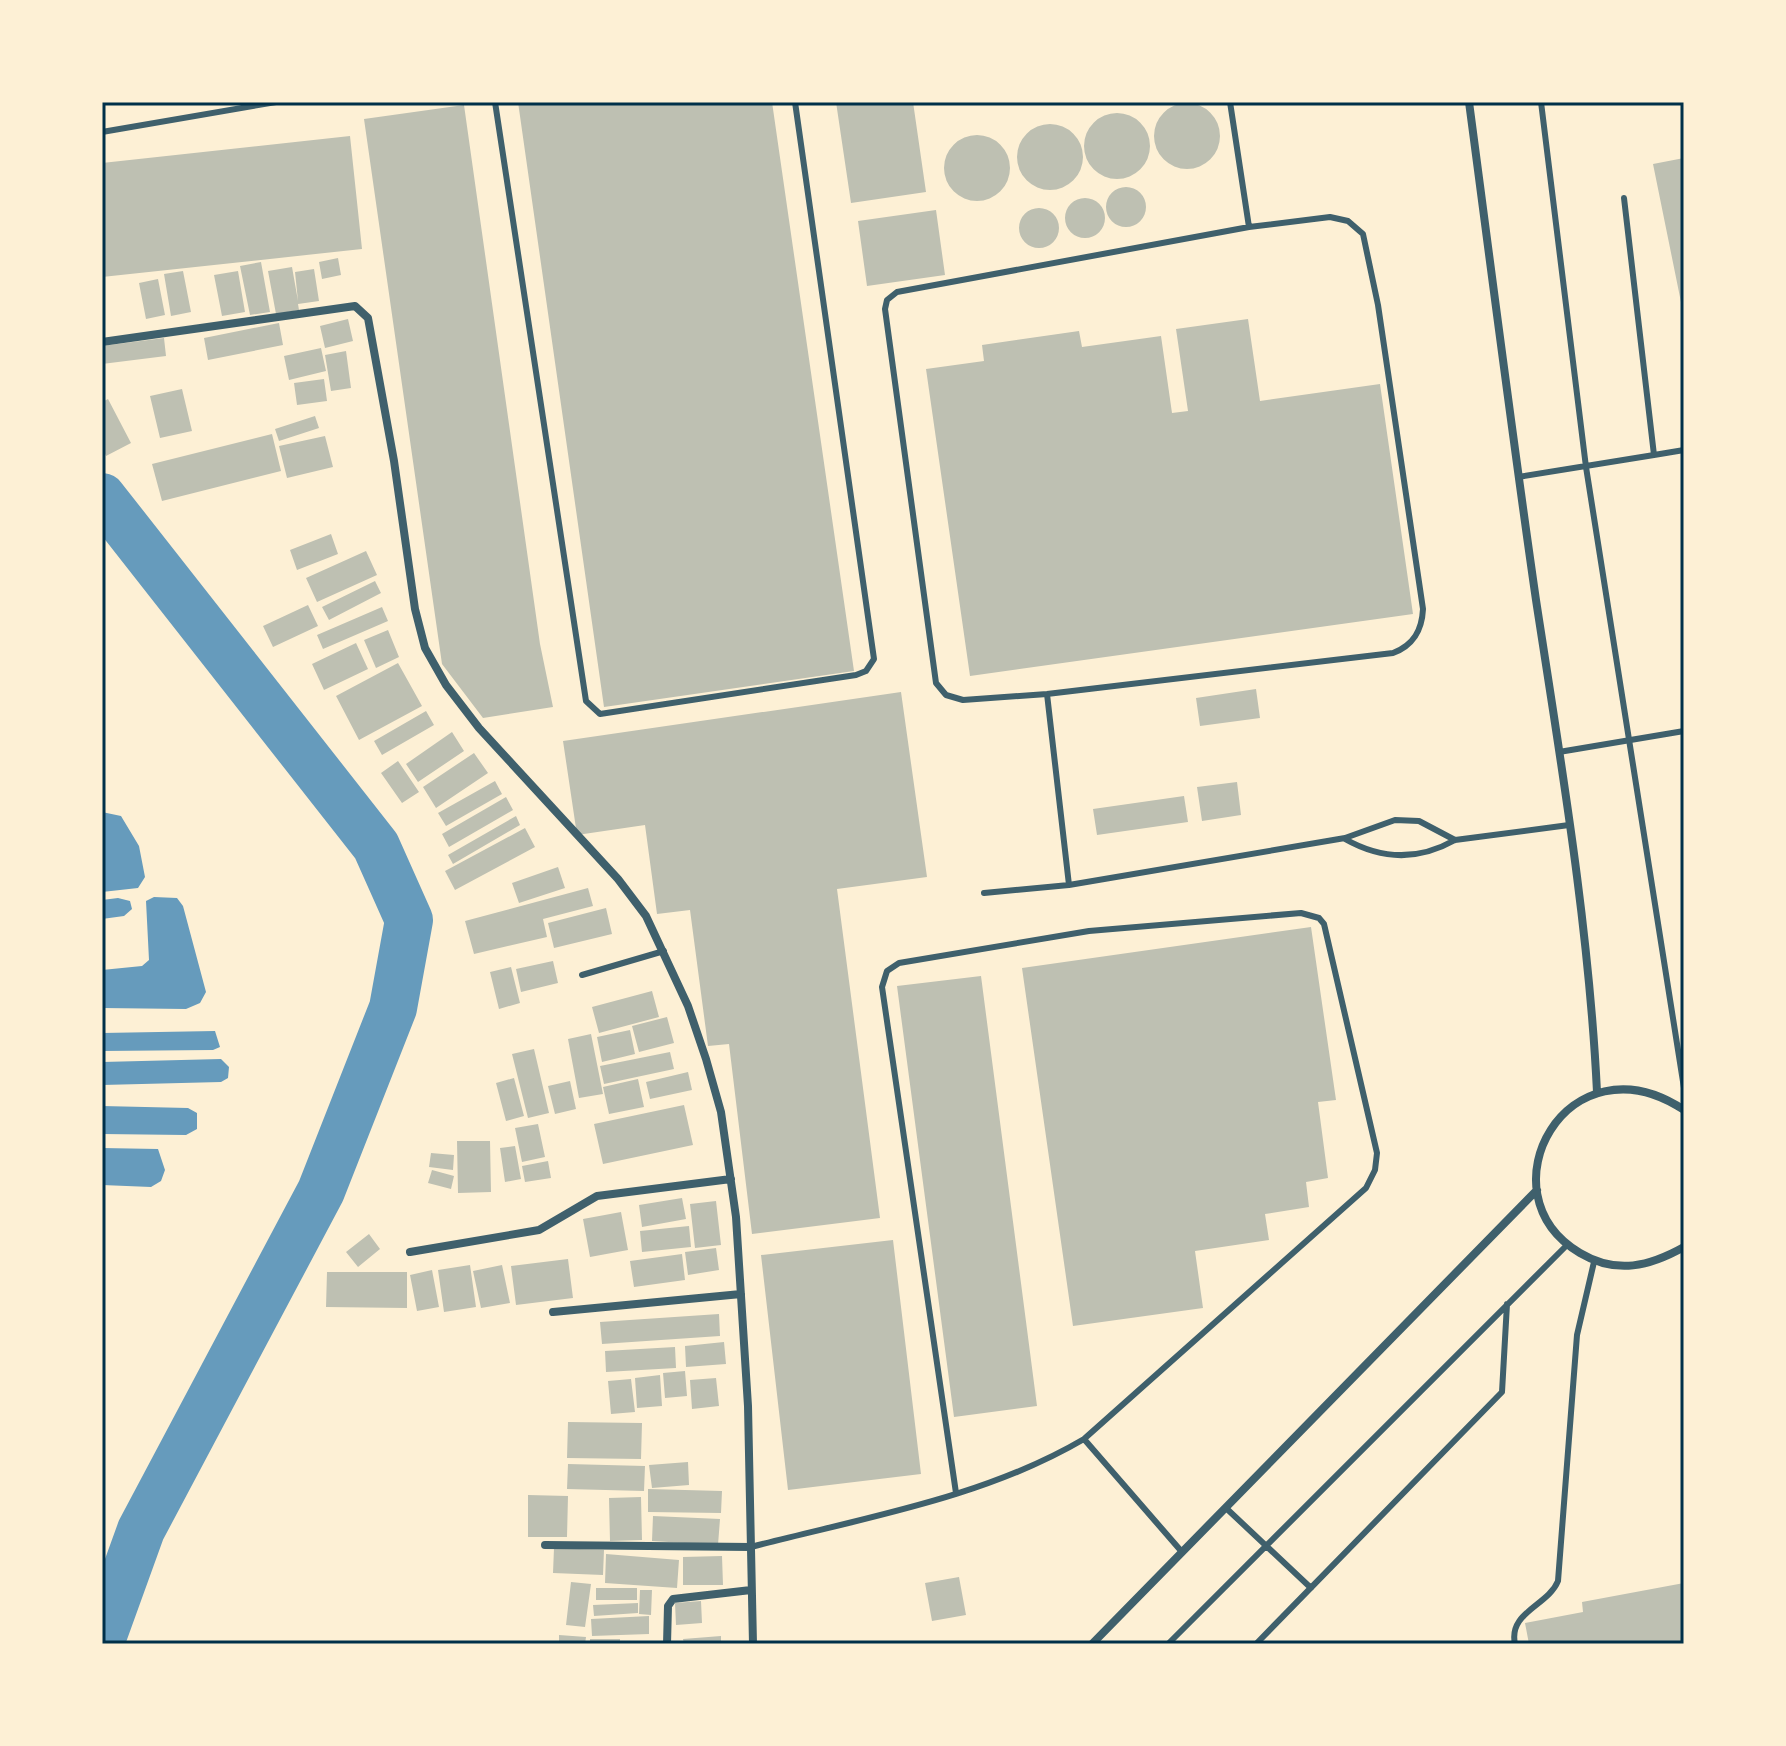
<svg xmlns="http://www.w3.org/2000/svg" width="1786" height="1746" font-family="'Zilla Slab',serif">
<rect width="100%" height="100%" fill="#fdf0d5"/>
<!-- water -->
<path fill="#669bbc" d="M102,812L121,816L139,846L145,877L138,888L102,892Z
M154,897L177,898L183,906L206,992L200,1003L186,1009L102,1008V970L142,966L149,960L146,901Z
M118,898L130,901L132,909L124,916L102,919V900Z
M215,1031L220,1047L213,1050L102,1051V1033Z
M221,1059L229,1067L228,1078L221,1082L102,1085V1062Z
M102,1106L188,1108L197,1113V1129L186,1135L102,1134Z
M102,1148L158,1149L165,1170L161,1181L151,1187L102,1185Z"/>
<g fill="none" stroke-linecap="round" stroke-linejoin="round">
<!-- river -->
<path stroke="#669bbc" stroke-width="48" d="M102,497L376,846L409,920L393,1008L321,1191L141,1530L102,1638"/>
</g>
<!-- building -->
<path fill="#bec0b2" d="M518,102H772L854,671L604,707Z
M836,102H913L926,192L851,203Z
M1154 136a33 33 0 1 1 66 0a33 33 0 1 1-66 0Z
M464,105L540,644L553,707L483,718L442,664L364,119Z
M1084 146a33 33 0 1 1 66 0a33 33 0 1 1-66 0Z
M1017 157a33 33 0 1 1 66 0a33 33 0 1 1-66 0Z
M944 168a33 33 0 1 1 66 0a33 33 0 1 1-66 0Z
M350,136L362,249L102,277V163Z
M1684,158V312H1683L1653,164Z
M1106 207a20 20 0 1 1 40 0a20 20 0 1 1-40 0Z
M1065 218a20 20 0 1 1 40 0a20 20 0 1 1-40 0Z
M1019 228a20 20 0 1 1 40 0a20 20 0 1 1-40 0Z
M936,210L945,275L867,286L858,221Z
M338,258L341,275L322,279L319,262Z
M261,262L270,312L250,315L240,266Z
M292,267L298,301L295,272L314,269L319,301L298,304L299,310L276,314L268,271Z
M183,271L191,312L171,316L164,274Z
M238,271L245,312L222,316L214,275Z
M158,279L165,315L146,319L139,283Z
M348,319L353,341L325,348L320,326Z
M1248,319L1260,401L1380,384L1413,614L970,676L926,369L984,361L982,345L1079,331L1082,347L1161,336L1172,413L1188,411L1176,329Z
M279,323L283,345L208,360L204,338Z
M164,338L166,356L102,364V346Z
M321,348L326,371L289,380L284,356Z
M346,351L351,388L331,391L325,355Z
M324,379L327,401L297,405L294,383Z
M182,389L192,431L160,438L150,396Z
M108,399L131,443L106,456L102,447V402Z
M315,416L319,428L279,441L275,429Z
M272,434L281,471L162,501L152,464Z
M325,436L333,467L287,478L279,446Z
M331,534L338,554L297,570L290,550Z
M366,551L377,575L317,602L306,578Z
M375,581L381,593L329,620L322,607Z
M308,605L318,626L273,647L263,626Z
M382,607L388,621L323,649L317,635Z
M388,630L399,657L376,668L364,640Z
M356,643L368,669L324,690L312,664Z
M398,663L422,706L359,740L336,696Z
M1256,689L1260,718L1200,726L1196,698Z
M901,692L927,877L837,889L880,1218L752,1234L729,1044L708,1046L690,910L657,914L645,825L577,835L563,741Z
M426,711L434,725L382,755L374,741Z
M452,732L464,751L418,782L406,764Z
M474,753L488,773L436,808L423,787Z
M398,761L419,792L402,803L381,773Z
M495,781L502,794L446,826L438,813Z
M1237,782L1241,815L1202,821L1197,787Z
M1184,796L1188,822L1097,835L1093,809Z
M506,797L513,810L449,847L442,834Z
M516,816L520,825L453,864L448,855Z
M525,828L535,847L455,890L445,871Z
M558,867L565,888L519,903L512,883Z
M588,888L593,906L543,919L547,937L474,954L465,921Z
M606,908L612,934L554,948L548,923Z
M1311,927L1336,1100L1318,1102L1328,1178L1306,1182L1309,1207L1265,1214L1269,1240L1195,1251L1203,1308L1073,1326L1022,968Z
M553,961L558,983L521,992L516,969Z
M511,967L520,1003L499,1009L490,972Z
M981,976L1037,1406L954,1417L897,986Z
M652,991L659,1017L599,1033L592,1007Z
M667,1017L674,1043L639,1052L632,1026Z
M630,1030L635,1054L602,1062L597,1037Z
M591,1034L603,1094L579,1098L568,1039Z
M534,1049L549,1113L528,1118L512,1054Z
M670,1052L674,1069L604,1084L600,1066Z
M688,1072L692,1090L650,1099L646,1082Z
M514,1078L524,1116L506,1121L496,1083Z
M638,1079L644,1107L609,1114L603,1087Z
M570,1081L576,1109L555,1114L548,1086Z
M684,1105L693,1145L603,1164L594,1124Z
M538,1124L545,1157L522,1162L515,1128Z
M457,1141H490L491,1192L458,1193Z
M515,1146L521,1179L505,1182L500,1148Z
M431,1153L454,1155L453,1170L429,1167Z
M548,1161L551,1178L525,1182L522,1166Z
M432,1170L454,1176L451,1189L428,1183Z
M682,1198L686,1219L642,1227L639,1205Z
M716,1201L721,1245L695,1248L690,1204Z
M621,1212L628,1250L590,1257L583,1219Z
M689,1226L691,1247L642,1252L640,1231Z
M369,1234L380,1249L358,1267L346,1252Z
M893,1240L921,1474L788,1490L761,1255Z
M716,1248L719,1270L688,1275L685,1252Z
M682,1254L685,1280L634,1287L630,1261Z
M568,1259L573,1298L516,1305L511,1266Z
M470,1265L476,1307L444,1312L438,1270Z
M502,1265L510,1303L481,1308L473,1271Z
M432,1270L439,1307L417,1311L410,1275Z
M327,1272H407V1308L326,1307Z
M719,1314L720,1336L602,1344L600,1322Z
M724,1342L726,1364L686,1367L685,1346Z
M675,1347L676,1368L606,1372L605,1351Z
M685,1371L687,1396L665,1398L663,1373Z
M660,1375L662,1406L637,1408L635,1378Z
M716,1378L719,1406L692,1409L690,1380Z
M631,1379L635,1412L611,1414L608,1381Z
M568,1422L642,1423L641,1459L567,1458Z
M688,1462L689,1485L652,1488L649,1465Z
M568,1464L645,1466L644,1491L567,1489Z
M648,1489L722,1491L721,1513L648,1512Z
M528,1495L568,1496L567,1537H528Z
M641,1497L642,1540L610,1541L609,1498Z
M653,1516L720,1519L718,1545L652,1541Z
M554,1548L604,1550L603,1575L553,1573Z
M606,1554L679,1560L677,1588L605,1583Z
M722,1556L723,1585H683V1557Z
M959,1577L966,1615L932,1621L925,1583Z
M571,1582L591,1584L585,1627L566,1625Z
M1684,1583V1644H1529L1525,1623L1583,1612L1582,1602Z
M596,1588H637V1600H596Z
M640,1590H652L651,1615L639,1614Z
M701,1601L702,1623L676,1625L675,1603Z
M638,1603V1613L594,1616L593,1605Z
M649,1616V1634L592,1636L591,1619Z
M559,1635L586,1637L585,1644H559Z
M721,1636V1644H684L683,1639Z
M590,1639H620V1644H590Z"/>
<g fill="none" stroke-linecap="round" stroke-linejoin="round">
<!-- service -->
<path stroke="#3f606c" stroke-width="6" d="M495,102L586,701L600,714L856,675L866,671L874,659L795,102
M1230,102L1249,227
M1541,102L1586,467L1684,1088
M102,132L276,102
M1330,217L1348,221L1363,234L1378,305L1423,609C1422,630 1414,645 1393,653L1047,694L963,700L946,695L936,683L885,309L887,300L897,292L1249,227Z
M1654,455L1684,450
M1518,477L1654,455L1624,198
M1047,694L1069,885
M1559,752L1684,731
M1345,839C1382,860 1418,861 1455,840L1569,825
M984,893L1069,885L1345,838L1395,820L1419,821L1455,840
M582,975L664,951
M1084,1439L1182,1552
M1227,1509L1311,1588
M751,1547C862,1518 984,1498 1084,1439L1366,1188L1375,1170L1377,1153L1324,924L1319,918L1301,913L1089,931L899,963L887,971L882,987L956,1493
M1168,1644L1567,1245
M1256,1644L1502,1392L1507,1304
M1515,1644C1508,1612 1548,1606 1558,1581L1577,1335L1594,1262"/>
<!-- minor -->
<path stroke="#3f606c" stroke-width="8" d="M1469,102C1491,268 1512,434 1536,600C1561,763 1589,927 1597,1092
M102,342L355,306L368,318L394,461L415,609L425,648L446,685L479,728L618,879L646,916L688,1006L706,1059L721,1112L736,1217L748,1406L753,1644
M1684,1110C1568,1033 1479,1193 1580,1253C1617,1275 1650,1266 1684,1247
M410,1252L539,1230L597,1196L731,1179
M553,1312L741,1294
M545,1545L751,1547
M667,1644L668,1606L673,1599L751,1590
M1092,1644L1537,1190"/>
</g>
<!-- border -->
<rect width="1786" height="1746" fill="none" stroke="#fdf0d5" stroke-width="208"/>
<rect x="104" y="104" width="1578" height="1538" fill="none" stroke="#003049" stroke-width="3"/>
</svg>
